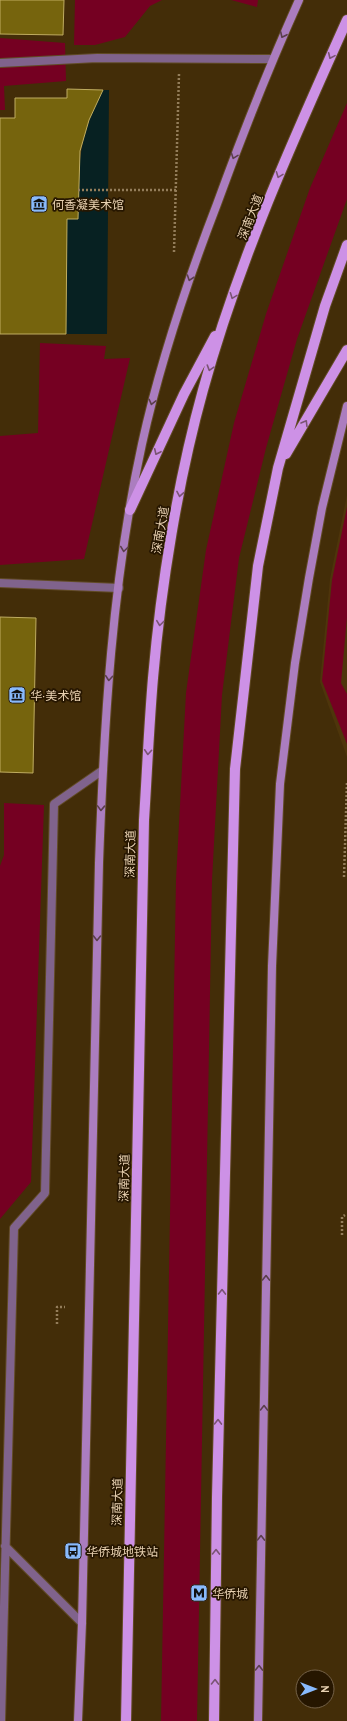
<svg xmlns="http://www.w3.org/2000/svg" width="347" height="1721" font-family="'PT Sans','Noto Sans SC',sans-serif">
<rect width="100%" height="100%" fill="#432d08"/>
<!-- built -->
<path fill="#4e350b" d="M347,495V757L320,682L330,579Z"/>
<!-- green -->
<path fill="#750022" d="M75,0H162L150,6L125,37L95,45H74Z
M231,0H258L257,7Z
M0,38L65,43L66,81L4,86L5,110H0Z
M347,103V199L297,339L266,448L239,558L222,695L212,880L197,1721H161L176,880L186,693L206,550L234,423L266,314L310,188Z
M40,343L106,346L104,359L130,358L84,559L0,565V436L38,433Z
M347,507V617L341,683L347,694V744L322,681L332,580Z
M4,803L44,805L31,1182L0,1219V866L4,855Z"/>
<!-- water -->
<path fill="#072122" d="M103,90H109L107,334H66L67,219H78C78,166 78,137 103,90Z"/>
<!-- building -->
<path fill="#76640d" stroke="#bfac60" d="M0,0H64L63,35L0,34Z
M67,89L103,90L89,120L80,151L78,219H67L66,334H0V118H15V98H67Z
M0,617L36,618L33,773L0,772Z"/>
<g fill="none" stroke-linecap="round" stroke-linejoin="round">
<defs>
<path id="service" d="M0,63L97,58L272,59
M0,583L119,588
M5,1546L82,1623
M1,1721L14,1228L45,1193L54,804L103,770"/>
<path id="secondary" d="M78,1721L82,1623L99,863C104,723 112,581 142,444C160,362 187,282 217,204C242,135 269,67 299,0
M258,1721L272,966L280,784L295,663L309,578L322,508L347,406"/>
<path id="primary" d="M286,454L347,350
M130,510L184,394L215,336
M126,1721L144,820C147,773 149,725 153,678C161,585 178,480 203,390C238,262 293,140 347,20
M214,1721L217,1497L235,769L258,566L278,468L325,306L347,245"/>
</defs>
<!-- service casing -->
<use href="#service" stroke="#614b26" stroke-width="10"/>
<!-- secondary casing -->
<use href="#secondary" stroke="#614b26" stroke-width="10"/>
<!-- primary casing -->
<use href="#primary" stroke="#614b26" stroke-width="12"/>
<!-- path -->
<path stroke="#937d5a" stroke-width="2.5" stroke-dasharray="2 2" stroke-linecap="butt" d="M78,190H176
M174,252L179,74
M344,877L347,781
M342,1235V1217L345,1215
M57,1324V1307H65"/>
<!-- service -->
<use href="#service" stroke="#80638c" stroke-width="8"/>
<!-- secondary -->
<use href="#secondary" stroke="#ab7dbf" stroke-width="8"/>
<!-- primary -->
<use href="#primary" stroke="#cd91e6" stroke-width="10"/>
</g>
<!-- one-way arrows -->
<defs><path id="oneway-chevron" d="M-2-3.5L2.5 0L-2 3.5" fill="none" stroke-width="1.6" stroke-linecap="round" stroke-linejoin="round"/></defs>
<g stroke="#5b3f4c">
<use href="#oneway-chevron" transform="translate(283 35) rotate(115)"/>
<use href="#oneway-chevron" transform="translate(234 156) rotate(110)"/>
<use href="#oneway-chevron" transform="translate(190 278) rotate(109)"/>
<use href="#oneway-chevron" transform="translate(152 402) rotate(104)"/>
<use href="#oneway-chevron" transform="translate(124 549) rotate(98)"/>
<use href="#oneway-chevron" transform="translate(109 678) rotate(95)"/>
<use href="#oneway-chevron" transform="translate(101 808) rotate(92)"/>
<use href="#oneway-chevron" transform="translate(97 938) rotate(91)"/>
<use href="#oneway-chevron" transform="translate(266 1278) rotate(-89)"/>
<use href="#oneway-chevron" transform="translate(264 1408) rotate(-89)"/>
<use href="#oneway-chevron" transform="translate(261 1538) rotate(-89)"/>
<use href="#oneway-chevron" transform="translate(259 1668) rotate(-89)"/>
</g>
<g stroke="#7a5473">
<use href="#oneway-chevron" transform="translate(331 56) rotate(114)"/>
<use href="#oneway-chevron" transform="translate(279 175) rotate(111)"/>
<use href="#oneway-chevron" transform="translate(233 296) rotate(111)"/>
<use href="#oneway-chevron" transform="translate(210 368) rotate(107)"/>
<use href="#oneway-chevron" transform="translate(305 423) rotate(-59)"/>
<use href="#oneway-chevron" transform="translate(157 452) rotate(115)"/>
<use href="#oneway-chevron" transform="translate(180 494) rotate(100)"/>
<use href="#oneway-chevron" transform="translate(160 623) rotate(97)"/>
<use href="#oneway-chevron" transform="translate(148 752) rotate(94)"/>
<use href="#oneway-chevron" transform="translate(222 1292) rotate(-89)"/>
<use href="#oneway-chevron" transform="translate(218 1422) rotate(-89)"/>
<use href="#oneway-chevron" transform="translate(216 1552) rotate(-89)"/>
<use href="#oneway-chevron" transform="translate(215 1682) rotate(-89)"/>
</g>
<!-- icons -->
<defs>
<symbol id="museum-square" viewBox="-11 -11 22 22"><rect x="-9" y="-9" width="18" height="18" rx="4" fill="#89bafc" stroke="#261600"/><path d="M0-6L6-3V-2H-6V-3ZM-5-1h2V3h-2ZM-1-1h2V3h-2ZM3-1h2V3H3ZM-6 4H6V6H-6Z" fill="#111"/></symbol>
<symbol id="bus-square" viewBox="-11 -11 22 22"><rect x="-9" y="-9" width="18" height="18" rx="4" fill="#89bafc" stroke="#261600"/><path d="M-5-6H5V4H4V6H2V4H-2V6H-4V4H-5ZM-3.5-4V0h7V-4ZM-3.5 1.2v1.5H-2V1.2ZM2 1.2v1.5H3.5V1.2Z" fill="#111"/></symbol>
<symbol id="metro-square" viewBox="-11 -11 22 22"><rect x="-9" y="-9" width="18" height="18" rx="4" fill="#89bafc" stroke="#261600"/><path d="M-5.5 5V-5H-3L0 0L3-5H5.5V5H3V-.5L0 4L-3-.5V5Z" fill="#111"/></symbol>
</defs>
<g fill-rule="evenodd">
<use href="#museum-square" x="29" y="194" width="20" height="20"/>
<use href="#museum-square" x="7" y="685" width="20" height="20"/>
<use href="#bus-square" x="63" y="1541" width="20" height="20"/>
<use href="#metro-square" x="189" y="1583" width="20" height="20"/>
</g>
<g text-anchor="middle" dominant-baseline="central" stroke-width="3.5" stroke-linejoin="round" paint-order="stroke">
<!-- poi labels -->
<g font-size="12" fill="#e8d1b1" stroke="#261600" text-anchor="start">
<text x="52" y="204">何香凝美术馆</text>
<text x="30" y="695">华·美术馆</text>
<text x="86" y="1551">华侨城地铁站</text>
<text x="212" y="1593">华侨城</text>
</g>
<!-- street labels -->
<g font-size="12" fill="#e8d1b1" stroke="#261600">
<text transform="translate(250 217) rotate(-69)">深南大道</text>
<text transform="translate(160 530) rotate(-80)">深南大道</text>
<text transform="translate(130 854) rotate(-89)">深南大道</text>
<text transform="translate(124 1178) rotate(-89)">深南大道</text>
<text transform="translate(117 1502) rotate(-89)">深南大道</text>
</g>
</g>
<!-- north arrow -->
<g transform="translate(315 1689) rotate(90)"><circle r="19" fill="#261600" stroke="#746147"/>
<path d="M0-3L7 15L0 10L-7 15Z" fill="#89bafc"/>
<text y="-6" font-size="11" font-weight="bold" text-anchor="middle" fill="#e8d1b1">N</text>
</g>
</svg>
